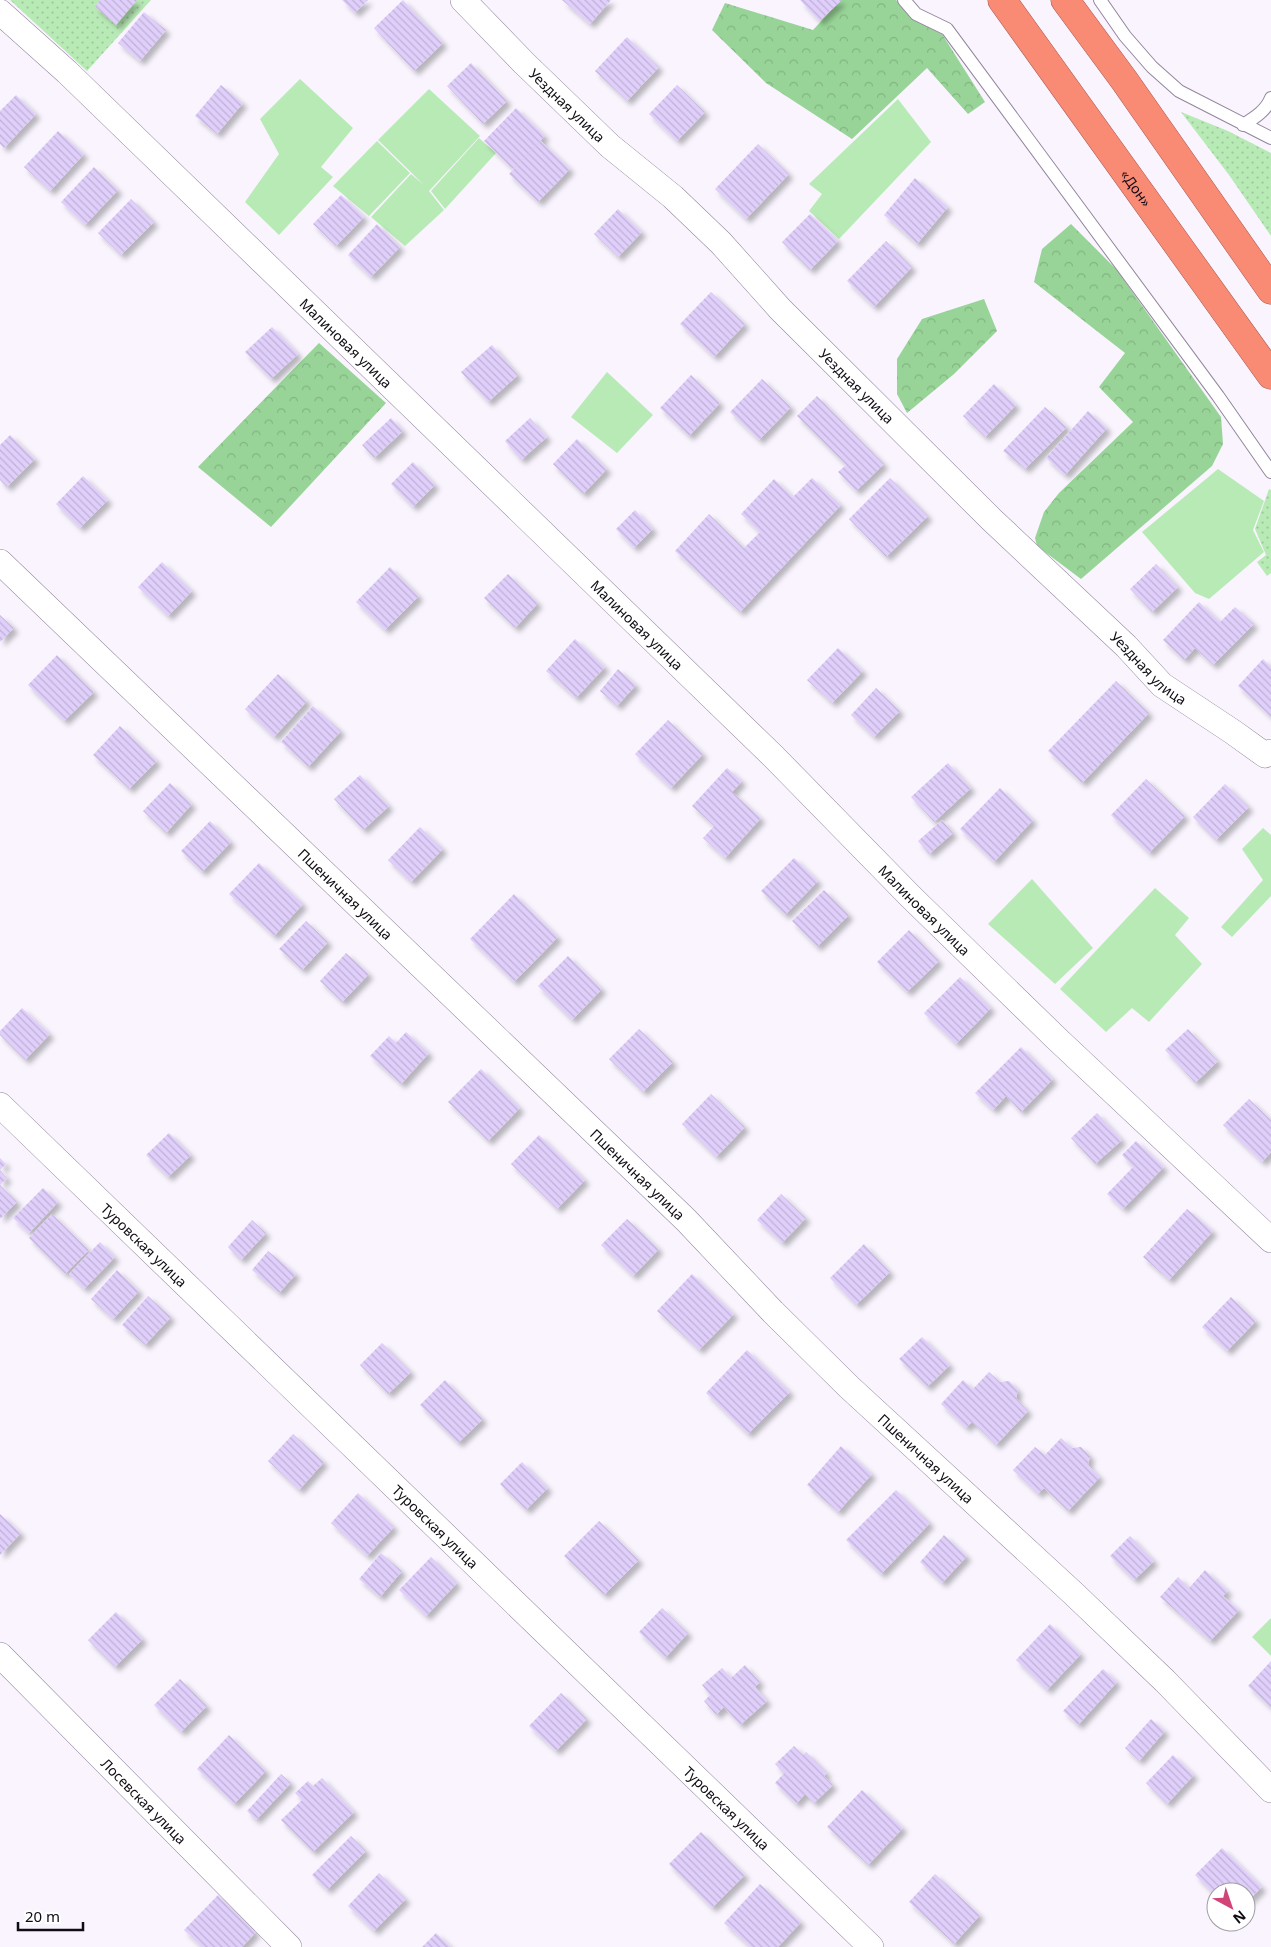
<svg xmlns="http://www.w3.org/2000/svg" width="1271" height="1947" font-family="'Noto Sans',sans-serif">
<defs>
<pattern id="grass-dots" width="8" height="8" patternUnits="userSpaceOnUse" patternTransform="scale(1.25)"><rect width="8" height="8" fill="#b8eab6"/><path d="M2 2h.1M6 6h.1" fill="none" stroke="#9dc89c" stroke-width="1.8" stroke-linecap="round"/></pattern>
<pattern id="forest-crowns" width="20" height="18" patternUnits="userSpaceOnUse" patternTransform="scale(1.25)"><rect width="20" height="18" fill="#98d497"/><path d="M2 6a3 3 0 1 1 6 0M12 15a3 3 0 1 1 6 0" fill="none" stroke="#82b581"/></pattern>
<pattern id="building-back-hatch" width="6" height="6" patternUnits="userSpaceOnUse" patternTransform="scale(1.25)"><rect width="6" height="6" fill="#e0cffb"/><path d="M-1 5l2 2M0 0l6 6M5-1l2 2" fill="none" stroke="#bfb1d6"/></pattern>
<filter id="shadow"><feDropShadow dx="4.5" dy="4.5" stdDeviation="2.5" flood-color="#0004"/></filter>
</defs>
<rect width="100%" height="100%" fill="#f9f4fe"/>
<!-- grass -->
<path fill="url(#grass-dots)" d="M10,0H151L87,71Z
M1181,112L1228,131L1271,153V236L1229,175Z
M1269,489L1271,490V573L1267,576L1257,562L1266,555L1255,529Z"/>
<!-- forest -->
<path fill="url(#forest-crowns)" d="M841,0H896L920,23L942,34L985,102L968,114L927,68L852,139L766,83L712,30L725,3L813,30Z
M1071,224L1116,269L1221,417L1223,444L1212,466L1081,579L1037,546L1035,538L1044,512L1059,493L1133,422L1099,387L1125,353L1034,282L1042,249Z
M984,299L997,331L954,374L907,413L897,394V359L922,319Z
M319,343L386,403L271,527L198,467Z"/>
<!-- garden -->
<path fill="#b8eab6" d="M300,79L353,128L321,167L333,177L279,235L245,202L279,154L260,119Z
M429,89L480,136L429,191L444,210L405,246L371,217L411,174L424,185L378,140Z
M898,99L931,142L839,239L809,211L822,194L809,184Z
M479,138L496,153L445,209L431,191Z
M377,141L410,173L369,216L333,186Z
M607,372L653,415L617,453L571,417Z
M1218,469L1264,501L1253,530L1264,552L1209,599L1195,593L1142,532Z
M1263,828L1271,835V896L1232,937L1221,927L1263,880L1242,849Z
M1032,879L1093,948L1055,984L988,924Z
M1155,888L1189,918L1175,935L1202,964L1149,1022L1132,1008L1106,1032L1060,989Z
M1271,1618V1656L1252,1637Z"/>
<!-- building -->
<path fill="url(#building-back-hatch)" filter="url(#shadow)" d="M100,0H137L116,25L95,7Z
M342,0H368L355,13Z
M403,0L443,43L414,71L374,28Z
M562,0H611L590,24Z
M800,0H842L819,21Z
M144,12L166,30L140,61L118,43Z
M627,37L659,67L627,101L595,71Z
M471,63L507,101L483,124L447,86Z
M221,85L243,103L217,134L195,116Z
M677,85L705,112L677,141L649,114Z
M16,95L36,114L4,148L0,144V111Z
M516,108L545,136L513,169L484,141Z
M58,131L84,154L50,191L24,167Z
M541,141L570,169L538,202L509,174Z
M758,144L789,174L746,219L715,189Z
M94,167L118,190L85,225L61,202Z
M915,178L948,207L917,244L884,215Z
M341,195L364,217L336,246L313,224Z
M131,199L154,222L121,255L98,233Z
M618,209L642,232L618,257L594,234Z
M810,214L838,241L810,270L782,242Z
M377,224L400,247L371,277L348,255Z
M886,241L912,267L874,307L847,281Z
M711,292L745,324L714,357L680,324Z
M272,327L298,354L271,379L245,352Z
M492,345L518,375L488,402L461,372Z
M691,375L720,403L689,436L660,408Z
M762,379L791,407L759,440L730,412Z
M994,384L1016,405L985,437L963,416Z
M817,396L884,464L856,491L838,472L846,465L797,416Z
M1045,407L1067,427L1025,469L1003,451Z
M1088,411L1107,428L1065,475L1046,458Z
M391,418L403,431L374,458L362,445Z
M530,418L547,437L521,460L505,441Z
M10,435L35,459L7,487L0,480V445Z
M577,439L607,469L583,494L553,464Z
M413,462L435,485L413,507L391,484Z
M83,476L108,500L80,528L56,504Z
M812,478L841,505L740,612L675,551L709,514L744,548L760,532L741,514L774,479L793,497Z
M890,478L928,516L886,557L849,519Z
M635,510L653,529L634,548L616,529Z
M162,562L192,591L168,616L138,587Z
M1156,564L1178,587L1152,612L1130,589Z
M390,567L419,596L385,630L356,602Z
M508,574L538,603L515,628L484,598Z
M1199,602L1220,622L1235,607L1254,624L1213,665L1195,648L1184,660L1163,640Z
M0,615L14,628L0,642Z
M575,639L605,667L576,698L546,671Z
M838,648L863,671L832,703L807,680Z
M57,655L94,692L64,721L28,685Z
M1263,659L1271,667V717L1238,686Z
M618,669L636,685L617,706L600,691Z
M278,674L307,701L274,737L245,709Z
M1116,681L1149,713L1082,783L1048,751Z
M876,688L900,711L874,737L851,715Z
M313,706L341,731L308,767L281,742Z
M668,720L703,754L671,788L635,754Z
M120,726L157,761L129,789L93,755Z
M948,763L971,788L934,822L911,797Z
M727,768L742,781L732,792L761,818L725,858L703,838L714,826L692,806Z
M360,775L389,806L363,830L334,799Z
M1146,779L1185,816L1149,853L1111,815Z
M170,783L192,804L166,833L143,811Z
M1225,784L1249,807L1216,840L1193,817Z
M1000,788L1033,820L994,862L960,829Z
M942,820L953,833L929,854L918,841Z
M210,821L231,842L202,872L181,851Z
M420,827L443,849L411,882L388,860Z
M794,858L818,881L785,915L761,891Z
M259,863L303,904L274,936L229,894Z
M824,890L849,915L817,947L792,921Z
M514,894L558,937L514,982L470,939Z
M306,921L328,942L302,970L279,949Z
M909,930L939,961L907,992L877,962Z
M346,953L369,974L342,1002L320,981Z
M568,956L602,989L572,1020L538,986Z
M960,977L991,1008L956,1044L924,1013Z
M22,1008L50,1034L25,1060L0,1035V1031Z
M639,1029L673,1062L643,1092L609,1059Z
M1188,1029L1218,1061L1195,1083L1165,1050Z
M406,1032L429,1053L401,1084L370,1056L389,1036L396,1043Z
M1021,1047L1053,1079L1021,1112L1006,1096L993,1110L975,1093Z
M481,1069L520,1108L488,1141L448,1102Z
M711,1094L745,1127L716,1157L682,1124Z
M1249,1099L1271,1120V1152L1262,1162L1223,1125Z
M1097,1113L1122,1140L1095,1164L1071,1138Z
M169,1133L191,1155L168,1177L146,1155Z
M539,1135L585,1180L557,1209L511,1164Z
M1136,1141L1164,1167L1123,1209L1107,1194L1133,1167L1122,1155Z
M0,1158L6,1164L0,1170Z
M0,1170L7,1178L0,1185L17,1202L0,1219Z
M43,1188L58,1202L29,1233L13,1218Z
M781,1194L806,1218L782,1243L757,1220Z
M1187,1209L1213,1231L1169,1280L1143,1257Z
M52,1214L89,1250L65,1274L29,1238Z
M627,1219L659,1249L633,1276L601,1245Z
M252,1220L266,1233L241,1260L228,1247Z
M100,1242L115,1257L84,1289L69,1274Z
M864,1244L890,1272L856,1305L830,1278Z
M268,1251L296,1274L279,1293L252,1270Z
M117,1270L139,1291L113,1319L91,1299Z
M692,1274L734,1314L699,1350L657,1311Z
M148,1296L171,1317L145,1345L122,1325Z
M1231,1297L1256,1321L1227,1351L1202,1327Z
M922,1337L950,1365L927,1387L899,1359Z
M382,1343L411,1372L388,1394L360,1365Z
M747,1350L790,1392L748,1434L706,1393Z
M989,1372L1000,1382L1009,1381L1018,1390L1016,1398L1028,1411L996,1445L972,1422L966,1428L941,1404L963,1380L973,1389Z
M445,1380L483,1419L458,1443L420,1405Z
M293,1434L324,1462L299,1490L268,1461Z
M1061,1438L1072,1448L1081,1447L1090,1456L1088,1465L1100,1477L1068,1511L1044,1488L1038,1494L1013,1470L1035,1447L1045,1455Z
M841,1446L872,1474L838,1512L807,1485Z
M522,1462L548,1488L526,1510L500,1484Z
M896,1490L930,1523L881,1574L846,1540Z
M358,1493L394,1527L367,1556L331,1523Z
M0,1514L21,1533L0,1555Z
M599,1521L639,1560L604,1595L564,1556Z
M944,1535L967,1556L942,1583L920,1562Z
M1130,1536L1154,1561L1134,1580L1110,1556Z
M381,1553L402,1571L380,1597L359,1579Z
M431,1557L457,1583L426,1616L399,1590Z
M1205,1570L1228,1591L1223,1596L1239,1610L1210,1641L1160,1597L1178,1577L1189,1588Z
M662,1608L688,1633L665,1658L639,1632Z
M116,1612L143,1639L115,1667L88,1640Z
M1050,1624L1081,1654L1047,1690L1016,1660Z
M1271,1661V1708L1248,1686Z
M745,1665L760,1682L755,1687L767,1701L740,1725L724,1707L716,1715L704,1701L710,1695L702,1685L722,1668L731,1678Z
M1103,1669L1117,1682L1078,1725L1063,1711Z
M180,1679L207,1706L181,1732L154,1705Z
M561,1693L587,1719L556,1751L529,1726Z
M1151,1719L1165,1731L1139,1761L1125,1748Z
M229,1735L266,1771L234,1804L197,1769Z
M794,1746L803,1755L806,1752L827,1773L824,1776L833,1785L814,1803L805,1794L796,1804L775,1783L784,1773L775,1764Z
M1173,1755L1194,1775L1167,1804L1146,1783Z
M281,1774L291,1783L256,1820L247,1811Z
M322,1778L354,1812L313,1852L281,1820L302,1800L295,1793L308,1781L313,1786Z
M862,1790L903,1828L868,1865L827,1827Z
M701,1832L745,1875L712,1908L669,1864Z
M351,1836L366,1851L327,1890L312,1875Z
M1222,1848L1262,1887L1246,1903V1892H1216V1896L1195,1875Z
M379,1873L406,1899L374,1931L348,1906Z
M935,1874L980,1915L954,1944L909,1902Z
M760,1884L801,1922L778,1947H751L724,1923Z
M218,1895L256,1932L242,1947H202L184,1930Z
M436,1933L451,1947H422Z"/>
<g fill="none" stroke-linecap="round" stroke-linejoin="round">
<defs>
<path id="lane" d="M904,0L916,14L947,29L1218,396L1271,472
M1100,0L1125,36L1152,67L1179,91L1271,138
M1243,125C1254,118 1266,111 1271,98"/>
<g id="street">
<path id="s1" d="M463,0L524,63L610,146L673,197L721,243L780,309L992,520L1126,646L1162,685L1233,732L1265,755L1271,752"/>
<path id="s2" d="M0,12L67,72L773,756L911,897L1056,1038L1271,1240"/>
<path id="s3" d="M0,562L686,1220L773,1312L849,1387L1074,1594L1165,1681L1271,1790"/>
<path id="s4" d="M0,1105L871,1947"/>
<path id="s5" d="M0,1655L289,1947"/>
</g>
<g id="highway">
<path id="s6" d="M1002,0L1271,375"/>
<path d="M1065,0L1124,80L1271,290"/>
</g>
</defs>
<!-- lane casing -->
<use href="#lane" stroke="#93869d" stroke-width="14"/>
<!-- street casing -->
<use href="#street" stroke="#93869d" stroke-width="26"/>
<!-- highway casing -->
<use href="#highway" stroke="#a85e52" stroke-width="29"/>
<!-- lane -->
<use href="#lane" stroke="#fff" stroke-width="12"/>
<!-- street -->
<use href="#street" stroke="#fff" stroke-width="25"/>
<!-- highway -->
<use href="#highway" stroke="#f98a73" stroke-width="28"/>
</g>
<g text-anchor="middle" dominant-baseline="central" stroke-width="4.5" stroke-linejoin="round" paint-order="stroke">
<!-- street labels -->
<g font-size="14" fill="#110c14" stroke="#fff">
<text stroke="none"><textPath href="#s1" startOffset="148">Уездная улица</textPath></text>
<text stroke="none"><textPath href="#s6" startOffset="231">«Дон»</textPath></text>
<text stroke="none"><textPath href="#s2" startOffset="479">Малиновая улица</textPath></text>
<text stroke="none"><textPath href="#s1" startOffset="552">Уездная улица</textPath></text>
<text stroke="none"><textPath href="#s2" startOffset="884">Малиновая улица</textPath></text>
<text stroke="none"><textPath href="#s1" startOffset="958">Уездная улица</textPath></text>
<text stroke="none"><textPath href="#s3" startOffset="479">Пшеничная улица</textPath></text>
<text stroke="none"><textPath href="#s2" startOffset="1289">Малиновая улица</textPath></text>
<text stroke="none"><textPath href="#s3" startOffset="884">Пшеничная улица</textPath></text>
<text stroke="none"><textPath href="#s4" startOffset="201">Туровская улица</textPath></text>
<text stroke="none"><textPath href="#s3" startOffset="1289">Пшеничная улица</textPath></text>
<text stroke="none"><textPath href="#s4" startOffset="606">Туровская улица</textPath></text>
<text stroke="none"><textPath href="#s5" startOffset="205">Лосевская улица</textPath></text>
<text stroke="none"><textPath href="#s4" startOffset="1011">Туровская улица</textPath></text>
</g>
</g>
<!-- north arrow -->
<g transform="translate(1231 1907) rotate(140)"><circle r="24" fill="#ffffff" stroke="#a09ea1"/>
<path d="M0-4L9 19L0 12L-9 19Z" fill="#d04477"/>
<text y="-8" font-size="14" font-weight="bold" text-anchor="middle" fill="#110c14">N</text>
</g>
<!-- scale -->
<path d="M18 1922v8h65v-8" fill="none" stroke="#110c14" stroke-width="2.5"/>
<text x="25" y="1922" font-size="15" fill="#110c14" stroke="#ffffff" stroke-width="4" paint-order="stroke">20 m</text>
</svg>
